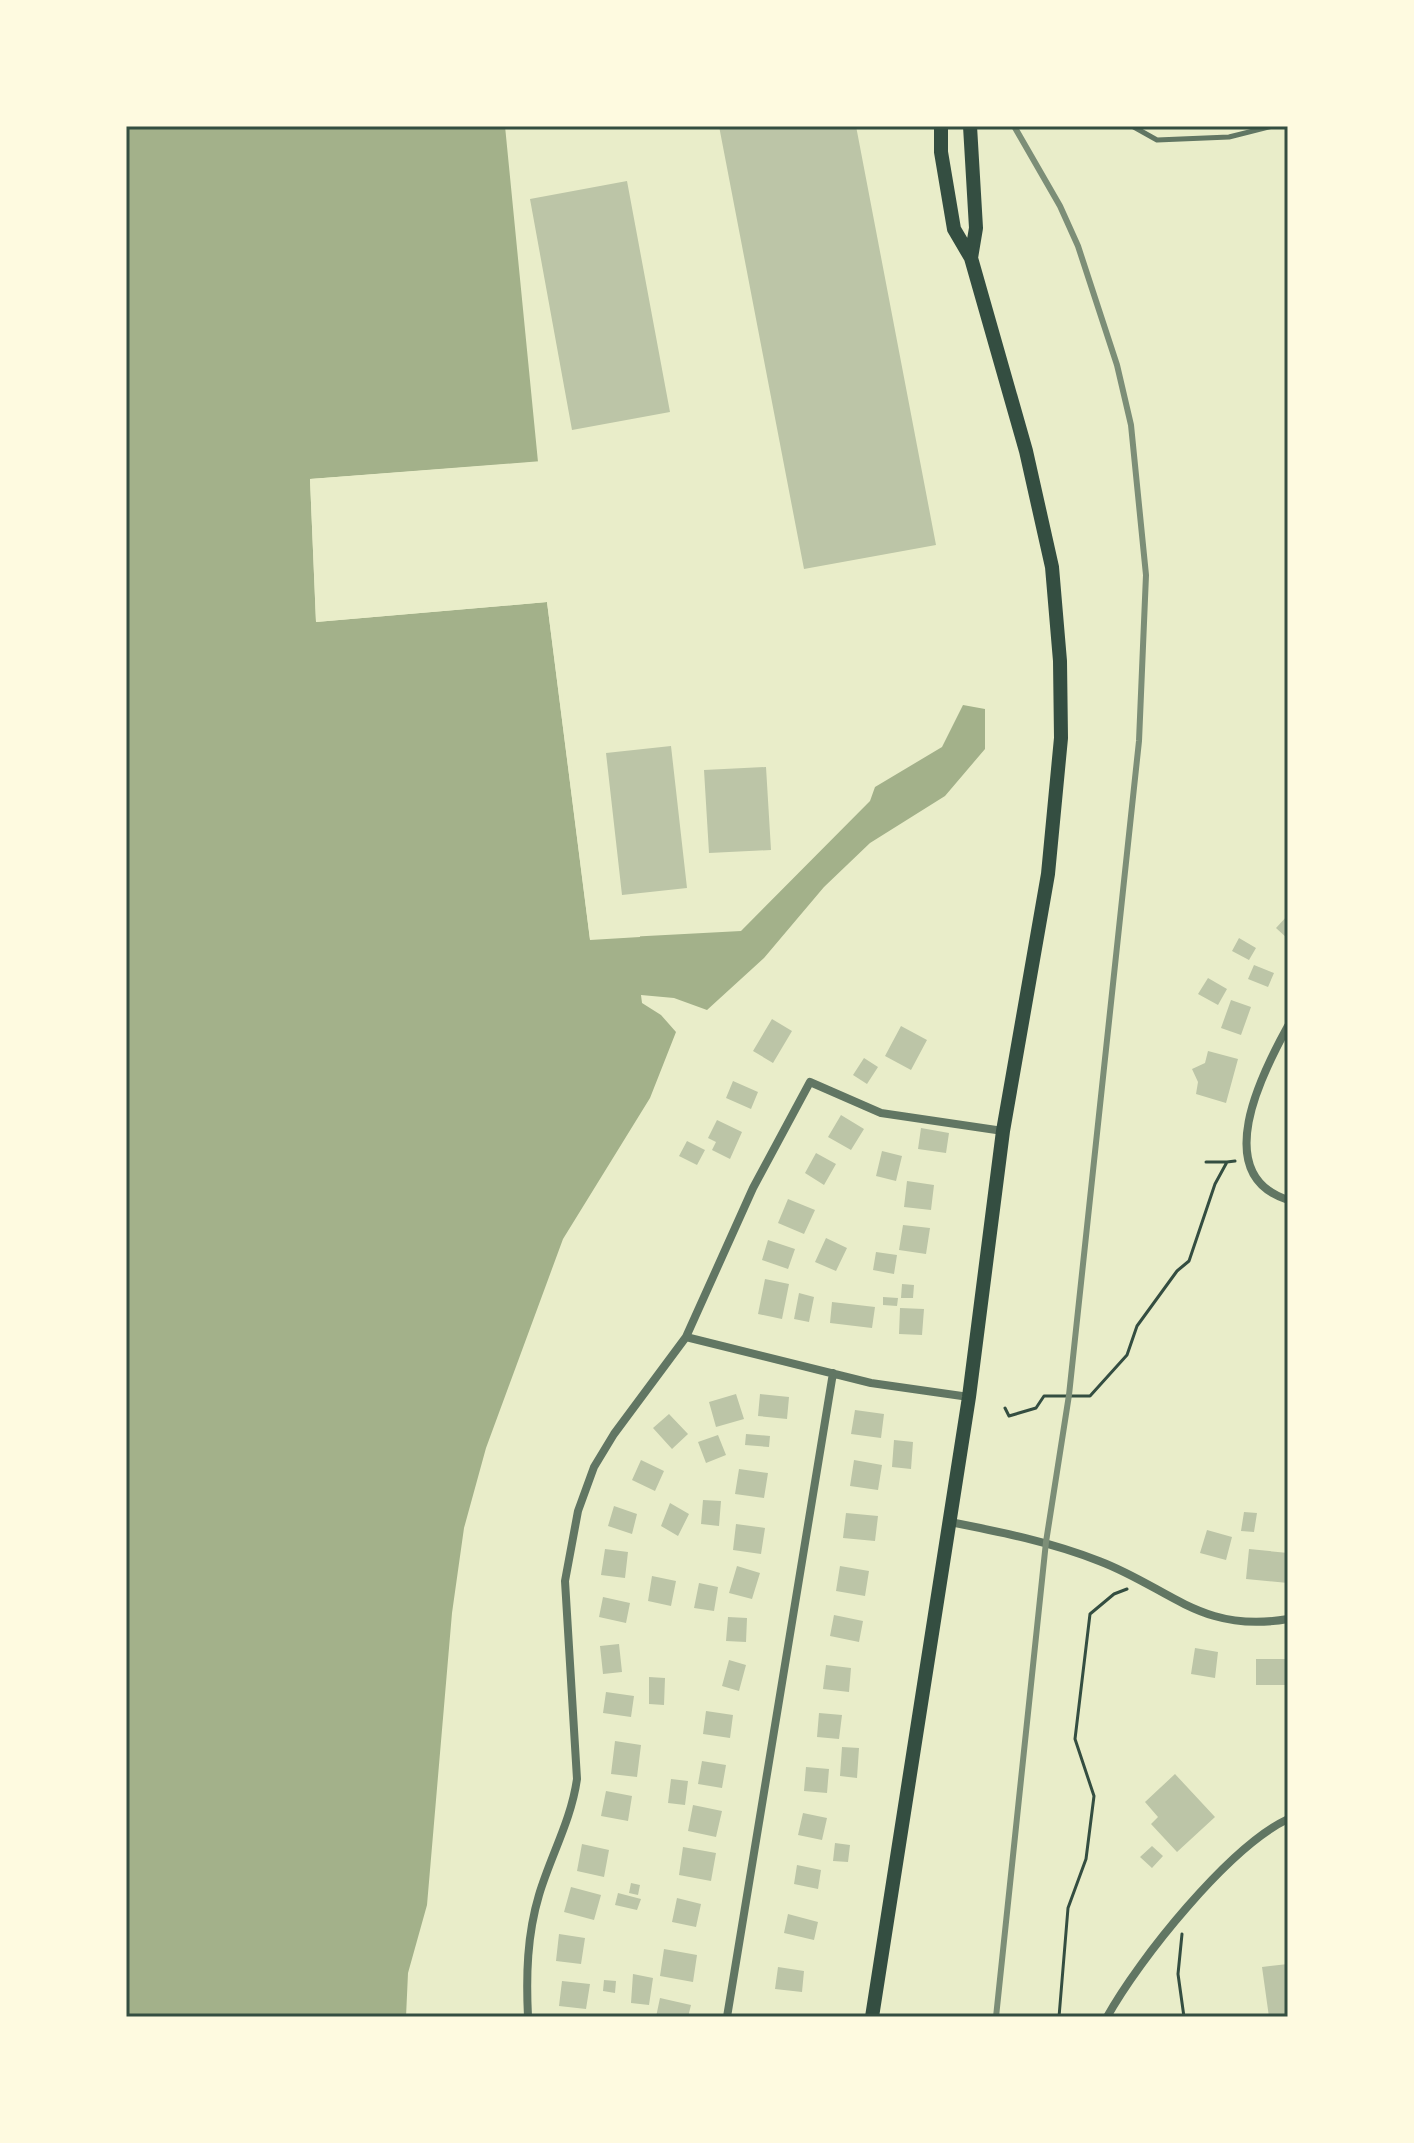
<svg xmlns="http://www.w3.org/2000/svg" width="1414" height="2143" font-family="'Work Sans',sans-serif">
<rect width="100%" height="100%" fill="#e9edc9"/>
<!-- water -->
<path fill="#a3b18a" d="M126,126H505L538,462L310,479L316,622L547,602L590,939L741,931L870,801L875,787L942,747L963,705L985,709V749L945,796L870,843L824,887L764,958L707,1010L674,998L641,995L642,1003L661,1015L676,1032L650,1098L563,1239L486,1448L464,1528L452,1613L427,1905L408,1973L406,2017H126Z"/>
<!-- pier -->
<path fill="#e9edc9" d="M542,461L539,466L314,482L320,618L550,599L593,935L640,933V937L590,940L547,602L316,622L310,479Z"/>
<!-- building -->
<path fill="#bcc5a7" d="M719,126H856L936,545L804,569Z
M627,181L670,412L572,430L530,199Z
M671,746L687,888L622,895L606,753Z
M766,767L771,850L709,853L704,770Z
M1288,915V939L1276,928Z
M1239,938L1256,948L1249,960L1232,951Z
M1254,965L1274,973L1268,987L1248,979Z
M1208,978L1227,989L1218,1005L1198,994Z
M1231,1000L1251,1007L1241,1035L1221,1028Z
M772,1019L792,1031L773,1063L753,1051Z
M901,1026L927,1040L911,1070L885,1056Z
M1208,1051L1238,1059L1226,1103L1196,1094L1198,1082L1192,1069L1205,1063Z
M864,1058L878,1067L867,1084L853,1075Z
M733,1081L758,1092L751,1109L726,1098Z
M841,1115L864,1129L851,1150L828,1137Z
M717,1120L742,1132L730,1159L712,1150L716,1142L708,1138Z
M921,1128L949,1133L946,1153L918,1149Z
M687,1141L705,1150L697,1165L679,1156Z
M882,1151L902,1156L896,1181L876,1176Z
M816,1153L836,1164L824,1185L805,1173Z
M907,1181L934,1185L931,1210L904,1207Z
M788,1199L815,1210L804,1234L778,1223Z
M903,1225L930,1228L926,1254L899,1250Z
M826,1238L847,1248L836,1271L815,1262Z
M768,1240L795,1249L788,1269L762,1260Z
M876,1252L897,1255L894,1274L873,1270Z
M765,1279L789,1284L782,1319L758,1314Z
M902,1284L914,1285L913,1298H901Z
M799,1293L814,1297L809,1322L794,1319Z
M883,1297L898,1298L897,1306L883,1305Z
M832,1302L875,1307L872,1328L830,1323Z
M900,1308L924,1309L922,1335L899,1334Z
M736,1394L744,1419L716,1427L709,1402Z
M760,1394L789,1397L787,1419L758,1416Z
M855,1410L884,1414L881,1438L851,1434Z
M669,1414L688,1434L672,1449L653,1428Z
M746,1434L770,1436L769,1447L745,1445Z
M718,1435L726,1455L706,1463L698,1442Z
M894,1440L913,1442L911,1469L892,1467Z
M641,1460L664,1471L655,1491L632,1480Z
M854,1460L882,1465L878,1490L850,1486Z
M739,1469L768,1473L764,1498L735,1494Z
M703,1500L721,1501L719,1526L701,1524Z
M670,1503L689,1514L678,1536L661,1526Z
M614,1506L637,1514L632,1534L608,1526Z
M1244,1512L1257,1513L1254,1532L1241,1531Z
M846,1513L878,1516L875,1541L843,1538Z
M736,1524L765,1528L761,1554L733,1550Z
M1207,1530L1232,1537L1226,1560L1200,1553Z
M605,1549L628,1552L625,1578L601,1575Z
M1249,1549L1288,1553V1583L1246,1579Z
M737,1566L760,1573L752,1599L729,1593Z
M840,1566L869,1571L865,1596L836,1591Z
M652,1576L676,1581L671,1606L648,1601Z
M699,1583L718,1587L714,1611L694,1608Z
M603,1597L630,1603L626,1623L599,1617Z
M834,1615L863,1621L859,1642L830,1636Z
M728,1617L747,1618L746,1642L726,1641Z
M619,1644L622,1672L603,1674L600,1646Z
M1195,1648L1218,1652L1215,1678L1191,1674Z
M1256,1659H1288V1685H1256Z
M729,1660L746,1665L739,1691L722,1686Z
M826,1665L851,1668L849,1692L823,1689Z
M649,1677L665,1678L664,1705L649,1704Z
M606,1692L634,1696L631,1717L603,1713Z
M706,1711L733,1715L730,1738L703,1734Z
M819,1713L842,1715L839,1739L817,1737Z
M615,1741L641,1745L637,1777L611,1774Z
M842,1747L859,1748L857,1778L840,1776Z
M702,1761L726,1765L722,1788L698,1784Z
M806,1767L829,1769L827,1793L804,1791Z
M1175,1774L1215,1817L1177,1852L1151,1824L1158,1817L1145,1802Z
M671,1779L688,1781L685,1805L668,1803Z
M606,1791L632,1796L628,1821L601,1816Z
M693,1805L722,1811L716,1837L688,1831Z
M803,1813L827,1818L822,1840L798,1835Z
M835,1843L850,1845L848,1862L833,1861Z
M582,1844L609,1850L604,1877L577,1871Z
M1152,1846L1163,1856L1152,1868L1140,1857Z
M683,1847L716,1853L711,1881L679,1875Z
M797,1865L821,1870L818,1889L794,1884Z
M631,1883L640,1885L638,1895L629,1893Z
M571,1887L601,1895L594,1920L564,1912Z
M618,1893L641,1899L637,1910L615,1905Z
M677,1898L701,1904L696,1927L672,1922Z
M788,1914L818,1922L814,1940L784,1933Z
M559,1934L585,1938L581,1964L556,1961Z
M664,1949L697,1955L693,1982L660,1976Z
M1288,1964V2017H1269L1262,1967Z
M778,1967L804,1971L802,1992L775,1989Z
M633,1974L653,1978L649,2005L631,2003Z
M604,1980L616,1981L615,1993L603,1991Z
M562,1981L590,1984L586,2009L559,2006Z
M660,1998L691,2005L688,2017H656Z"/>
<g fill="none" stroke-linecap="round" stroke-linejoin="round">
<!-- path -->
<path stroke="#344e41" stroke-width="3" d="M1206,1162H1227
M1005,1408L1009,1416L1036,1408L1044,1396H1090L1127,1355L1137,1326L1177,1271L1189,1261L1215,1184L1227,1162L1235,1161
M1182,1934L1178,1974L1184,2017
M1059,2017L1068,1908L1086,1859L1094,1796L1075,1739L1090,1614L1114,1594L1127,1589"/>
<!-- service -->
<path stroke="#617663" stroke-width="5" d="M1132,126L1157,140L1229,137L1273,126"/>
<!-- minor -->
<path stroke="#617663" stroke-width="8" d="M1288,1026C1261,1075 1210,1175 1288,1200
M686,1337L871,1383L969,1397
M950,1522C1001,1532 1051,1542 1099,1561C1170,1588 1202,1634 1288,1619
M528,2017C526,1976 527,1935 539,1895C551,1855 571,1821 577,1779L565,1581L578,1511L594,1467L614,1434L686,1337L753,1188L810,1082L881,1113L1003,1131
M727,2017L833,1373
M1107,2017C1139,1959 1229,1847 1288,1819"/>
<!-- secondary -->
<path stroke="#344e41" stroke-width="14" d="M970,126L976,228L971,258
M872,2017L969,1397L1003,1131L1048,874L1061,738L1060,661L1052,567L1026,451L971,258L954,229L941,152V126"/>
<!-- rail -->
<path stroke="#7c8e77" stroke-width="6" d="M996,2017L1046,1542L1069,1395L1139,741L1146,575L1131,425L1117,365L1078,246L1060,206L1014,126"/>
</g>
<!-- border -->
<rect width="1414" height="2143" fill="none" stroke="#fefae0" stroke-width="256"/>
<rect x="128" y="128" width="1158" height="1887" fill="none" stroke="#344e41" stroke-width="3"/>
</svg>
